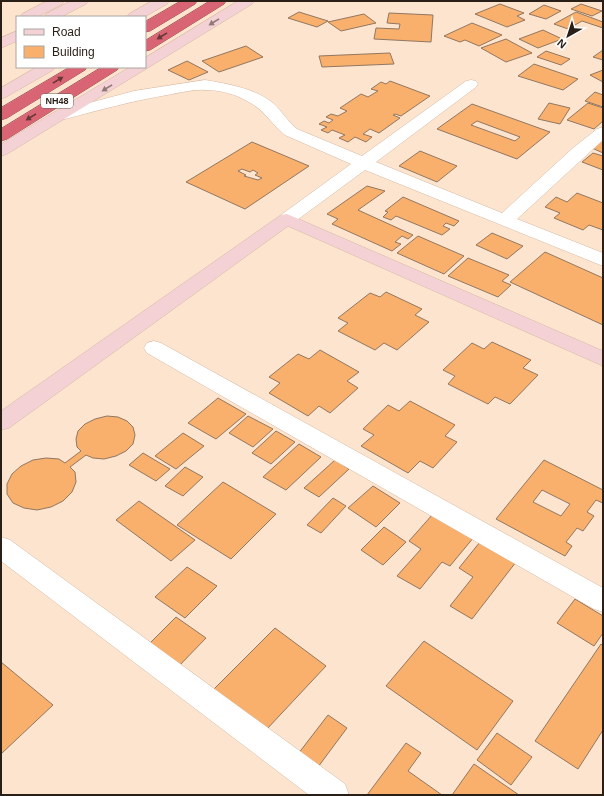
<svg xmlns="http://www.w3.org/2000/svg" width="604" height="796" font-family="Helvetica,sans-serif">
<rect width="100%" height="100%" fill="#fde4cf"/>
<!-- building -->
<path fill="#f8b06c" stroke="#927760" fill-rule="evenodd" d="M500,4L524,13L517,16L525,20L507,27L475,14Z
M581,4L602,11L592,16L571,9Z
M544,5L561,11L546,19L529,14Z
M299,12L328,21L317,27L288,18Z
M576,12L603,22V28L582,21L568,29L554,24Z
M389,13L433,15L431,42L374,39L376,28L399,29L400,24L387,23Z
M364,14L376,23L341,31L328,22Z
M472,23L502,35L479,46L465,40L460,42L444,36Z
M543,30L562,39L538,48L519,39Z
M506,39L532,53L506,62L481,48Z
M246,46L263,57L219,72L202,61Z
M603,50V60L593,57Z
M546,51L570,59L561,65L537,57Z
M390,53L394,64L322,67L319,56Z
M187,61L208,72L189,80L168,70Z
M534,64L578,79L563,90L518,76Z
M603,70V82L590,75Z
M390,81L430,96L401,116L395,114L393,115L400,118L379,133L370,129L363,134L372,137L366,142L355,137L348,142L339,138L345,135L332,130L328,133L321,130L327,127L319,124L324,121L329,123L333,120L326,117L331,114L338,116L347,111L340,108L361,94L368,97L378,91L371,89L381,82L386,84Z
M595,92L603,95V107L585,101Z
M549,103L570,108L560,124L538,119Z
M588,103L603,108V121L594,129L567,120Z
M472,104L550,132L517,159L437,129ZM477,121L520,137L515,141L471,125Z
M603,140V153L592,148Z
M252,142L309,166L245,209L186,182ZM242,169L250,172L253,170L258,173L255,175L262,178L258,180L244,176L246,175L238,171Z
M420,151L457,166L437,182L399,166Z
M593,153L603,156V170L582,162Z
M367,186L385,191L358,210L413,235L408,239L402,236L395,242L401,244L392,251L332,224L338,219L327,214Z
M577,193L603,203V230L589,225L583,230L554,218L560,213L545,207L556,197L567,202Z
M403,197L459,221L454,226L446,223L443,226L450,229L442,235L396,216L391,220L383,217L388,212L385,211Z
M492,233L523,246L507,259L476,245Z
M418,236L464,256L444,274L397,253Z
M545,252L603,278V325L510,282Z
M468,258L509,275L502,281L511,285L498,297L448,276Z
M386,292L422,309L415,315L429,322L397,350L384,343L375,350L338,331L348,323L338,318L370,293L380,297Z
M492,342L531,360L523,368L538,375L510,404L495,397L488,404L448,384L455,376L443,370L472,343L484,349Z
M320,350L359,372L347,381L358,388L330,413L319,406L308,416L269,393L280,383L269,377L298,354L309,359Z
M218,398L246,414L216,439L188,423Z
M410,401L455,425L445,436L457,442L433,468L420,461L408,473L361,446L374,435L363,429L388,405L399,411Z
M107,416L118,417L127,421L133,427L135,435L133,444L126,451L116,456L104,459L93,458L86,455L70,467L75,472L76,482L72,492L63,501L51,507L37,510L24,508L13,503L7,494V484L12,474L21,466L33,460L46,458L59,459L65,463L81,451L77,447L76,439L78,431L85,424L95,419Z
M248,416L273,429L253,447L229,433Z
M276,431L295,442L271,464L252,453Z
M183,433L204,446L176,469L155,456Z
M299,444L321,457L286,490L263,477Z
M143,453L170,469L156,481L129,465Z
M335,460L349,469L319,497L304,488Z
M544,460L603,490V503L596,500L587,512L594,516L583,531L577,528L566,542L572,546L565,556L496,519ZM542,490L570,504L561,516L533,502Z
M185,467L203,477L183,496L165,486Z
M223,482L276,514L231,559L177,525Z
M373,486L400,503L376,527L348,508Z
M333,498L346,506L321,533L307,525Z
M139,501L195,540L171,561L116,520Z
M433,514L474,537L450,566L442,562L420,589L397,576L421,549L409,541Z
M384,527L406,542L383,565L361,550Z
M480,542L516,562L472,619L450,606L473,577L459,568Z
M187,567L217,586L185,618L155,597Z
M575,599L603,616V633L594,646L557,623Z
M176,617L206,638L176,669L146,647Z
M275,628L326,666L266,730L214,689Z
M424,641L513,701L477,750L386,686Z
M601,644L603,646V730L578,769L535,741Z
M1,662L53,705L1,754Z
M328,715L347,728L318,767L298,754Z
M497,733L532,757L511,785L477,760Z
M406,743L421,753L408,771L442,795H367Z
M474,764L519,795H452Z"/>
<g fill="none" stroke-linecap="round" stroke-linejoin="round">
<defs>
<path id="street" d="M205,80C228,84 254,88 273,103C282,111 287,121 297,129L362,156L466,81L471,80L476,81L478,84L476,87L376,162L502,213L573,148L597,129L603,127V140L517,219L603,253V266L365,170L293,223L287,224L281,223L278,219L281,215L351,164L285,135C270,123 265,110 247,101C235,94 220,90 206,90C193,89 179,93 167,95C132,101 99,110 65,119L59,117L57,114L59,111L134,91Z
M154,341L161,343L603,588V612L594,609L147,353L144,348L147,343Z
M1,537L10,540L345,784L349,795H309L1,561Z"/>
<path id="secondary" d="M47,1H64L62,4L37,17H20L22,14Z
M71,1H88L86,4L61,17H44L46,14Z
M152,1H169L167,4L144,17H127L129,14Z
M238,1H254L252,4L7,154L1,156V144L130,67H145V58Z
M17,31V41L1,48V38Z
M37,67H55L53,70L6,97L1,99V88Z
M287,214L603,351V366L288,226L9,428L1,430V411L281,215Z"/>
<path id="highway" d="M181,1H197L195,4L150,31L145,32V22Z
M210,1H226L224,4L150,50L145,51V41Z
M70,67H87L85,70L7,118L1,120V108Z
M102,67H119L117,70L7,139L1,141V129Z"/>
</defs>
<!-- street casing -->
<use href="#street" stroke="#d6b9a0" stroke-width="1"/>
<!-- secondary casing -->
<use href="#secondary" stroke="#d6b9a0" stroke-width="1"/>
<!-- highway casing -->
<use href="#highway" stroke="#9c4c53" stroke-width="1"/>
<!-- street -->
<use href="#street" fill="#fff" fill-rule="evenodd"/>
<!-- secondary -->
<use href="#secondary" fill="#f4d1d5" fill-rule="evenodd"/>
<!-- highway -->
<use href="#highway" fill="#d96574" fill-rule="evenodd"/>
</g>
<!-- one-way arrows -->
<defs><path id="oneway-solid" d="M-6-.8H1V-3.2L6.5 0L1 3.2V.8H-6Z"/></defs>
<g fill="#8f7876">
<use href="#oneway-solid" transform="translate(214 22) rotate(148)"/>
<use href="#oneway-solid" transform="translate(107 88) rotate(148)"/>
</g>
<g fill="#673837">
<use href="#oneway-solid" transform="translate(162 36) rotate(148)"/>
<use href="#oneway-solid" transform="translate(58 80) rotate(-31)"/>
<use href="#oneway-solid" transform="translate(31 117) rotate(148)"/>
</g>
<g text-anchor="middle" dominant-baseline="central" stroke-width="3" stroke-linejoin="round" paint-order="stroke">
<!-- shield labels -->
<rect fill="#fff" stroke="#6a625c" stroke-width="1" x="41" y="94" width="32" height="14" rx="3"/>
<g font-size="9" font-weight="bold" fill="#2a1f16">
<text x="57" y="101">NH48</text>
</g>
</g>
<!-- border -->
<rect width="604" height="796" fill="none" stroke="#2a1f16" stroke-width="4"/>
<!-- legend -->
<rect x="16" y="16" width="130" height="52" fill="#ffffff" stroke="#aaa5a2"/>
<rect x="24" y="29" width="20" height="6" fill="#f4d1d5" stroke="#aaa5a2"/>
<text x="52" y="36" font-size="12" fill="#2a1f16">Road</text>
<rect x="24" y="46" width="20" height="12" fill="#f8b06c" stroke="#aaa5a2"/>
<text x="52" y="56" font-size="12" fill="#2a1f16">Building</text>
<!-- north arrow -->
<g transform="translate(568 36) rotate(219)" stroke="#ffffff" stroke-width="3" paint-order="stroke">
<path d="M0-3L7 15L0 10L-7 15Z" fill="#2a1f16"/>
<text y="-6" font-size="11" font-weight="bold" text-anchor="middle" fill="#2a1f16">N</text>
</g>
</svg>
